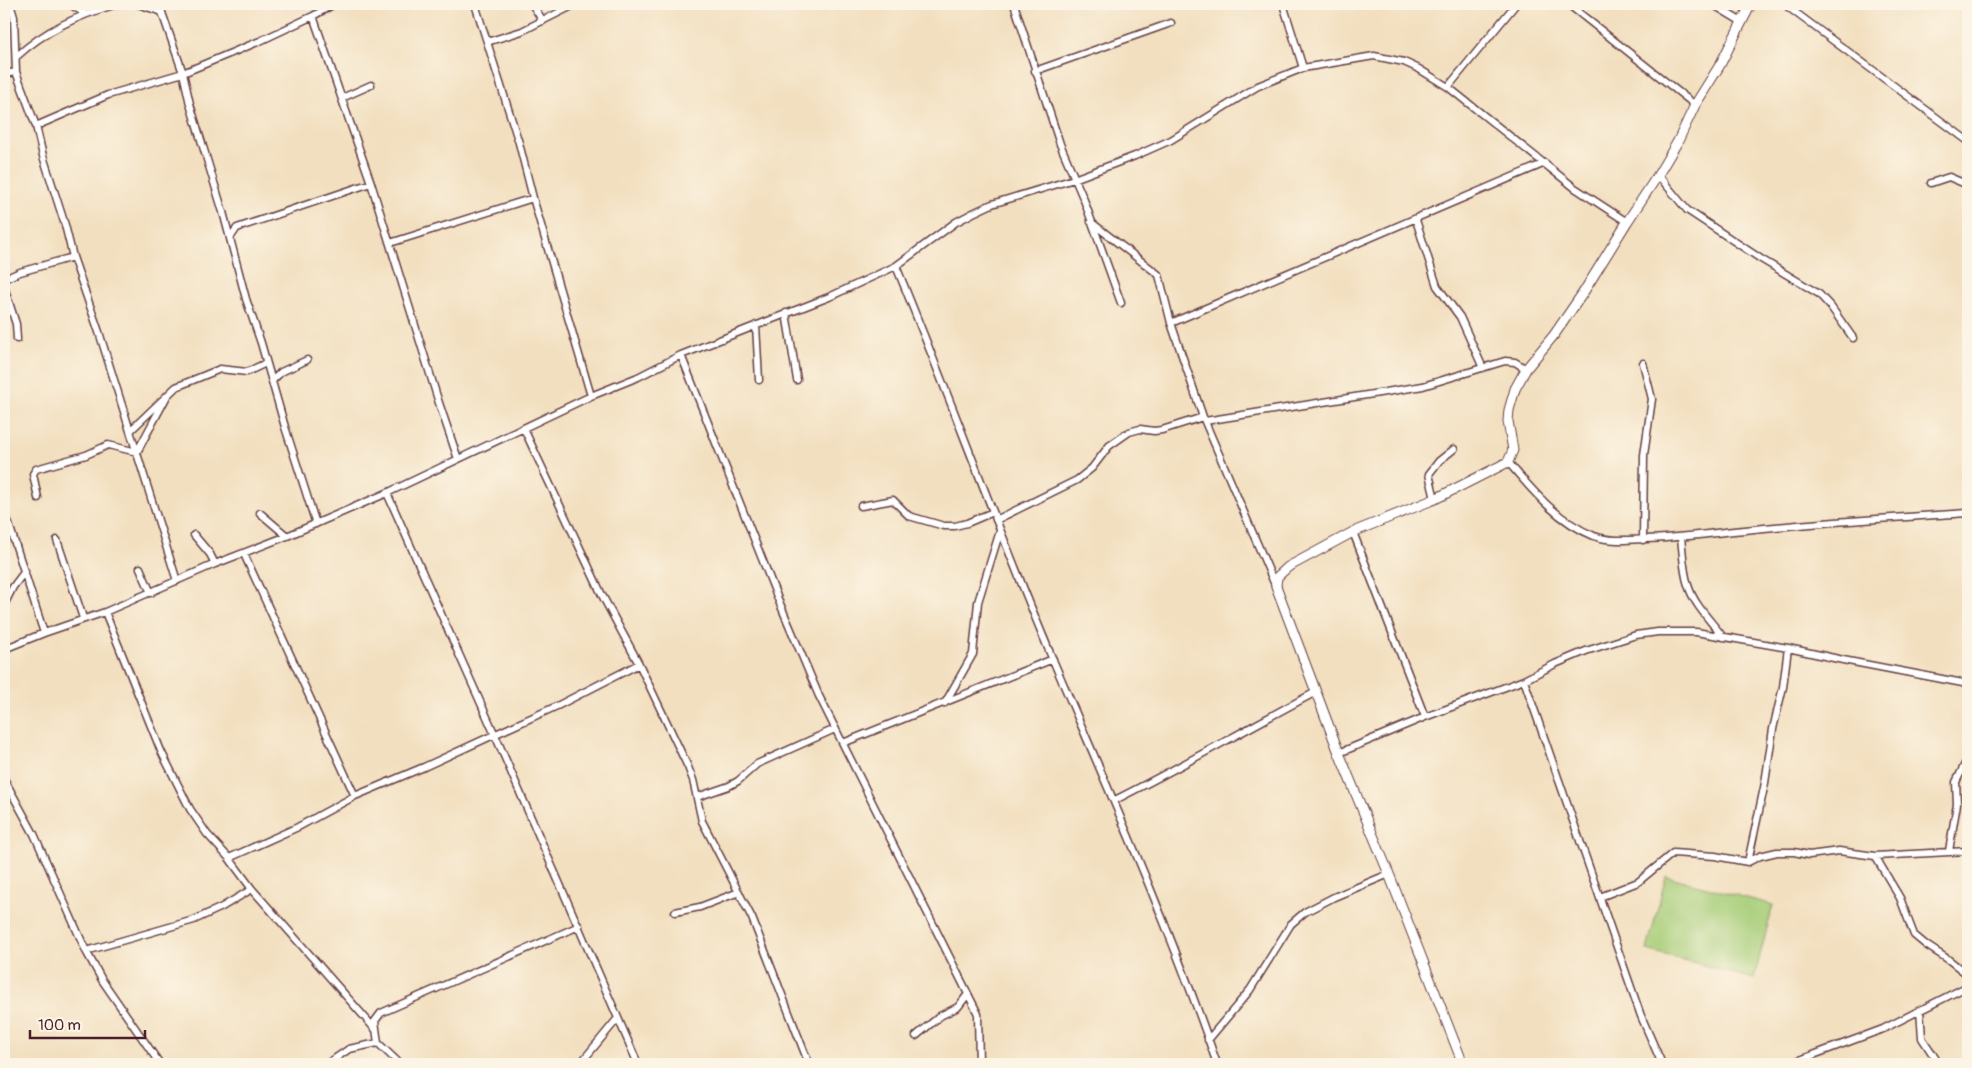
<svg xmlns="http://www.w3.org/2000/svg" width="1972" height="1068" font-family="Pangolin,sans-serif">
<rect width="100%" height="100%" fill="#fcf5e5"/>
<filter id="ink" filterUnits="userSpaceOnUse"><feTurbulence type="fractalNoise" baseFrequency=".02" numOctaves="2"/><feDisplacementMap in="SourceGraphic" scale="10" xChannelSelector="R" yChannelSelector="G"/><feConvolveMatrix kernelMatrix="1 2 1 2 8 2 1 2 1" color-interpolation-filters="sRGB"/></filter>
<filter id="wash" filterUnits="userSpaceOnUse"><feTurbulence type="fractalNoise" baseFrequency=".0096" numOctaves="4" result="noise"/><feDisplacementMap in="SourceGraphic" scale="20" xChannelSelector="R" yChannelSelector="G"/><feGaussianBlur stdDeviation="1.12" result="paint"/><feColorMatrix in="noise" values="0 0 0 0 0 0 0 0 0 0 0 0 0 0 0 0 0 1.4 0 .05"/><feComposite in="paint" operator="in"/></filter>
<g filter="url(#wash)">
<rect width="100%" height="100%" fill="#f2dfbf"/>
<!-- green -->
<path fill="#a7ce79" stroke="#787652" d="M1666,876L1773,905L1754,979L1647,950Z"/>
</g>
<g filter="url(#ink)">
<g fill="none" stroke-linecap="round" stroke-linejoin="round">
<defs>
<path id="minor" d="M10,4L14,17L16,72L36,126L43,156L65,225L73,257L99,332L177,581
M70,4L84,13
M138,4L162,12
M159,4L183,73L190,104L223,212L246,299L261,343L285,427L316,524
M475,4L519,143L533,198L591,396
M532,4L543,21
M1014,4L1060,144L1084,200L1121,303
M1283,4L1303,68
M1568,4L1695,105
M1712,4L1742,22
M1784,4L1968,141
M1576,10L1582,4
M313,16L371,183L439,403L458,459
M487,42L522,31L576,4
M16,57C45,30 79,15 117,4
M1035,71L1171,23
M4,74L16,72
M1448,87L1516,4
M342,98L371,85
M36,126L108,95L183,73L260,41L313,16L334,4
M1658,175L1687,210L1761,259L1819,294L1831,307L1853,338
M1931,183L1949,177L1968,185
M1416,220L1437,286L1460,317L1483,368
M1091,222L1159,275L1171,323L1203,417L1275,585
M230,238L237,228L371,183
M390,243L533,198
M896,266C950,397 998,530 1053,660C1110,793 1170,927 1217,1064
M4,279L20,272L73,257
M4,287L16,324L17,339
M786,313L797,380
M1171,323L1545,163
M756,325L759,380
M681,355L778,599L819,696L978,1014L979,1064
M1643,363L1652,399L1644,455L1643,540
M272,381L281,372L307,360
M1205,421L1423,386L1505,361L1515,362L1526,369
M524,429L602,595L639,664L688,767L693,780L702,821L752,918L809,1064
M130,431L176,387L220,369L247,372L266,363
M1508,462C1533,491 1557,521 1594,536C1611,542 1628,540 1646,539C1679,538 1712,533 1745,530C1819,522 1894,518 1968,513
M387,493L495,735L638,1064
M38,498L33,474L36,469L86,455L108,445L137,452L167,396
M1435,499L1429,474L1439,461L1454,449
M861,506L893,500L909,516L944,526H955L967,523L993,512
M4,509L44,633
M260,513L287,536
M996,520L1077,480L1092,468L1109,446L1129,432L1140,429L1154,431L1162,430L1203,417
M1353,532L1425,717
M194,535L210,554L215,564
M1681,538C1683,553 1683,570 1688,585C1694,605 1711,621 1723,637
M57,540L83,618
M244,554L355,796
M140,568L151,593
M4,605L13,587L25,571
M105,612L161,751L190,809L207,834L229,858L298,827L355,796L424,767L557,706L639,664
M4,649L44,633L105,612L215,564L287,536L387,493L591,396L638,377L681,355L829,297L896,266L956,222L973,213L992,204L1074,179L1135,156L1171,140L1258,86L1303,68L1374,56L1404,62L1419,69L1448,87L1575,188L1627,222
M1524,680L1641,1016L1662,1064
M945,703L973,654L978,602L1000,531
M843,743L1053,659
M1339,753L1425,717L1524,680L1555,664L1586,651L1636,635L1658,632H1696L1788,648L1843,660L1968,684
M4,779L34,834L86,951L102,980L160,1064
M697,797L729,786L738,781L757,764L835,729
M1115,800C1183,766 1249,727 1316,692
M1949,851L1957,804L1956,782L1968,758
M1875,856L1900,898L1914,935L1926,945L1949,960L1968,975
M229,858L252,889L375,1029
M1748,862L1760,856L1777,852H1794L1809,855L1839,851L1875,856L1968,851
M1600,897L1638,882L1673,853L1715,856L1748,862L1765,783L1773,729L1783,687L1788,648
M675,912L700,907L739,892
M86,951L194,920L222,907L252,889
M1920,1010L1922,1038L1939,1064
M916,1036L940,1016L958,1007L968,994
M1208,1040L1250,990L1291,924L1305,912L1334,897L1389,874
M378,1043L375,1021L381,1013L579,926
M327,1064L349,1049L378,1043L400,1064
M580,1064L618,1018
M1789,1064L1883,1029L1968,986"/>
<path id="tertiary" d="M1463,1064L1389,874L1339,753L1276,586L1277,577L1288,567L1353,532L1435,499L1508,462L1513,450L1508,421L1509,410L1515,389L1526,369L1554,335L1583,293L1627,222L1658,175L1678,141L1695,105L1720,65L1751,4"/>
</defs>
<!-- minor casing -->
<use href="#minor" stroke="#633c41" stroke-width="9"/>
<!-- tertiary casing -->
<use href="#tertiary" stroke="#633c41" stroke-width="11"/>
<!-- minor -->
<use href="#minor" stroke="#fff" stroke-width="6"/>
<!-- tertiary -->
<use href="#tertiary" stroke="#fff" stroke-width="9"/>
</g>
</g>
<!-- margin -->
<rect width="1972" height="1068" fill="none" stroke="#fcf5e5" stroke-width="20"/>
<!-- scale -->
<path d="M30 1030v8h115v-8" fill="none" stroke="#4a1f2b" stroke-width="2.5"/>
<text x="38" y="1030" font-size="15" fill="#4a1f2b" stroke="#fcf5e5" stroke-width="4" paint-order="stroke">100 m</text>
</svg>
